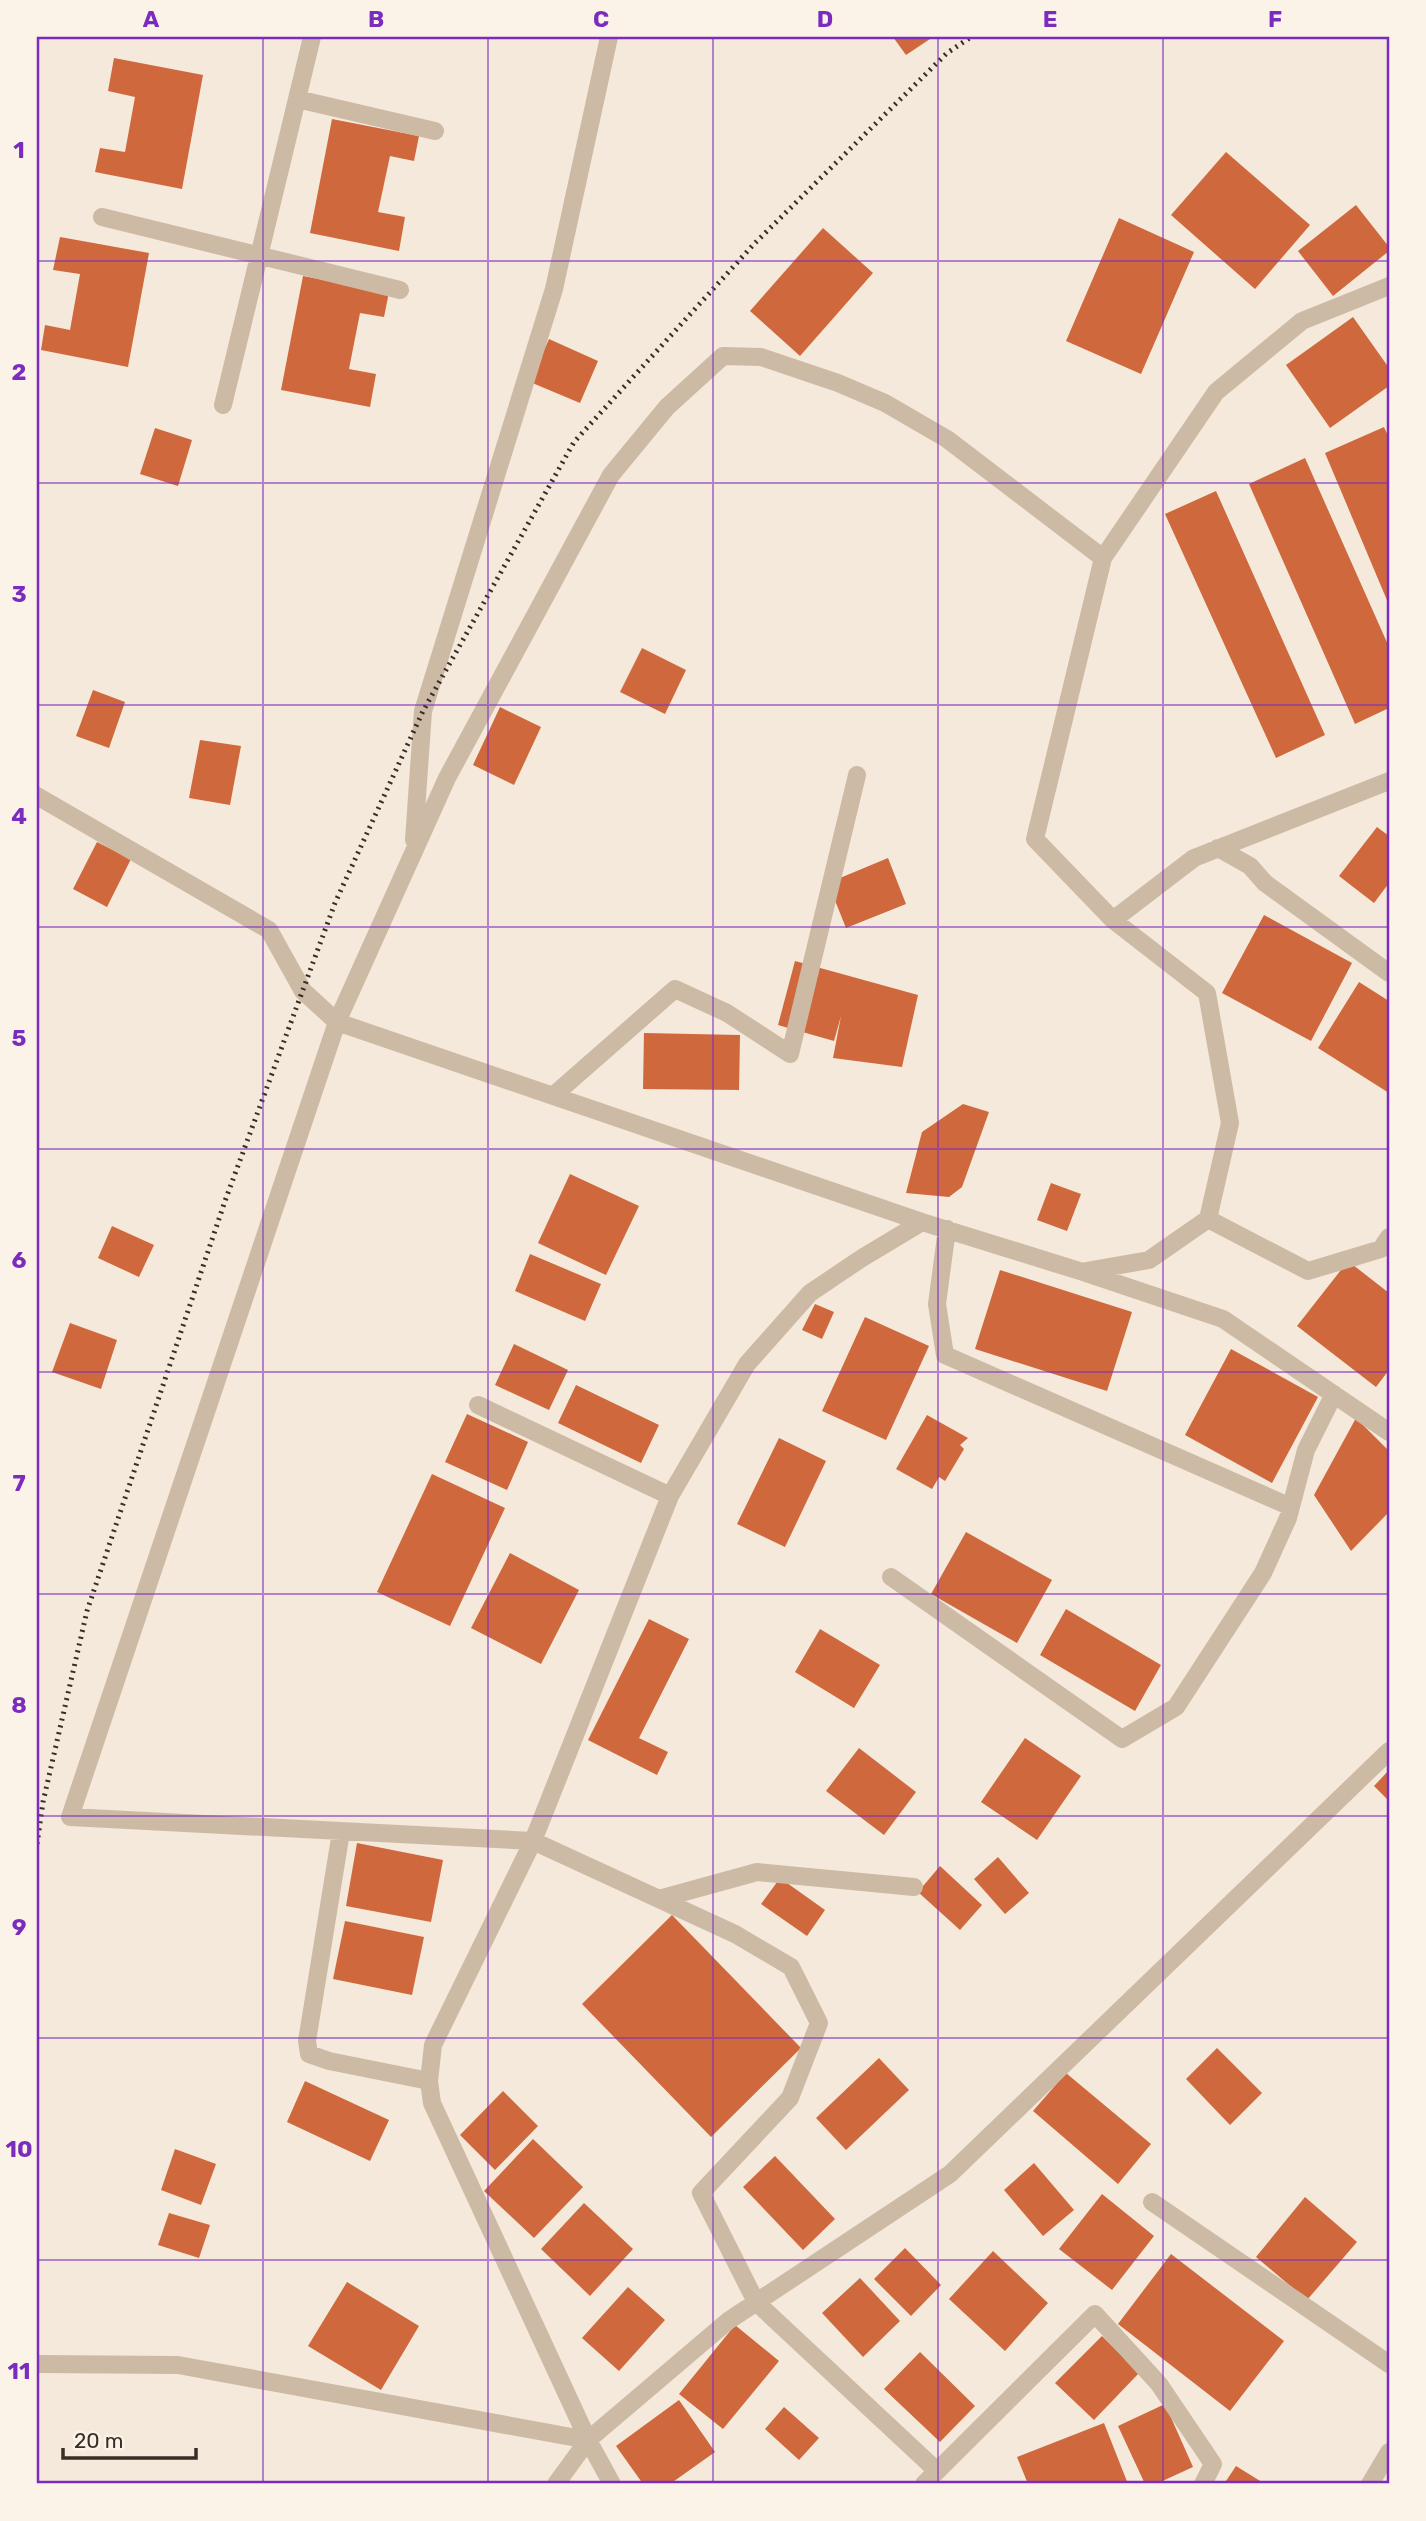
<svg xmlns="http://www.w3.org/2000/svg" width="1426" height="2521" font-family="Rubik,sans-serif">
<rect width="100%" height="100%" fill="#f4e9da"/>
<!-- building -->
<path fill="#cf693d" d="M893,37H933L906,55Z
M114,58L203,75L182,189L95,172L100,148L125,152L135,97L108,91Z
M332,119L419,136L414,161L390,156L378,212L405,217L399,251L310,233Z
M1226,152L1310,225L1255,289L1171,215Z
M1356,205L1389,247V251L1333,296L1298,251Z
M1119,218L1194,252L1141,374L1066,341Z
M823,228L873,273L800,356L750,311Z
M60,237L149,253L128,367L41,350L45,325L70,330L80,274L53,270Z
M303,276L389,292L384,317L360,313L349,369L376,374L370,407L281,390Z
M1353,317L1389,368V386L1330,428L1286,365Z
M549,339L598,361L580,403L530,382Z
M1384,427L1389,438V605L1325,453Z
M155,428L192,440L178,486L140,474Z
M1305,458L1389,647V708L1355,724L1249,484Z
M1216,491L1325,735L1276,758L1165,514Z
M642,648L686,670L665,714L620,692Z
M93,690L125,702L109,748L76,736Z
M500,707L541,727L514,785L473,765Z
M200,740L241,746L230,805L189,798Z
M1377,827L1389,836V883L1374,903L1339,876Z
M97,842L131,859L107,907L73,889Z
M888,858L906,904L846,928L828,883Z
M1264,915L1352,963L1311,1041L1222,993Z
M795,961L918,995L902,1067L833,1058L841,1016L834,1041L778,1025Z
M1359,982L1389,1001V1093L1318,1048Z
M644,1033L740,1035L739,1090L643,1089Z
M963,1104L989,1112L962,1187L949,1197L906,1193L922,1132Z
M570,1174L639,1206L606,1275L538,1243Z
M1051,1183L1081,1194L1067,1231L1037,1220Z
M112,1226L154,1245L139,1277L98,1258Z
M530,1254L601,1284L585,1321L515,1291Z
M1348,1261L1389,1293V1370L1376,1387L1297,1326Z
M1000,1270L1132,1312L1107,1391L975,1349Z
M815,1304L834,1312L822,1339L802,1330Z
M865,1317L929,1346L886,1440L822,1411Z
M70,1323L117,1340L101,1389L52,1372Z
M514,1344L568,1370L549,1410L495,1385Z
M1231,1349L1318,1397L1272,1483L1185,1435Z
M576,1385L659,1425L641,1463L558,1423Z
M467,1414L528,1442L507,1490L445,1462Z
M927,1415L968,1438L960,1445L964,1449L945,1481L939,1477L932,1489L896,1469Z
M1356,1418L1389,1451V1512L1351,1551L1314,1495Z
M779,1438L826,1461L785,1547L737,1524Z
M432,1474L505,1508L450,1626L377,1592Z
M966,1532L1052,1580L1017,1643L931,1594Z
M510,1553L579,1590L541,1664L471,1628Z
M1066,1609L1161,1665L1135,1711L1040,1655Z
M649,1619L689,1639L639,1738L668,1752L657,1775L588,1740Z
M820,1629L880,1665L854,1708L795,1672Z
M1025,1738L1081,1776L1037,1840L981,1802Z
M859,1748L916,1792L884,1835L826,1791Z
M1389,1770V1801L1374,1786Z
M357,1843L443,1860L431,1922L346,1906Z
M998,1857L1029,1893L1005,1914L974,1879Z
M940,1866L982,1905L960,1930L918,1892Z
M780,1878L825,1910L807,1936L761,1904Z
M672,1915L801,2048L711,2137L582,2004Z
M345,1921L424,1937L412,1995L333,1979Z
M1217,2048L1262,2093L1230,2125L1186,2079Z
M879,2058L909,2090L846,2150L816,2118Z
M1066,2073L1151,2144L1118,2184L1033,2111Z
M305,2081L389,2120L370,2161L287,2122Z
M503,2091L538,2126L495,2170L460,2135Z
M533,2139L583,2187L534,2238L484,2191Z
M175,2149L216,2164L201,2205L161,2190Z
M775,2156L835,2219L803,2250L743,2187Z
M1034,2163L1074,2210L1043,2236L1004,2190Z
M1102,2194L1154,2236L1112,2290L1059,2249Z
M1305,2197L1357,2242L1307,2300L1256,2257Z
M584,2203L633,2249L590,2296L541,2249Z
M169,2213L210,2225L199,2258L158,2245Z
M905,2248L941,2285L911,2316L874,2279Z
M993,2251L1048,2303L1005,2351L949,2299Z
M1171,2254L1284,2341L1230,2411L1118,2324Z
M860,2278L900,2321L863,2357L822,2313Z
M347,2282L419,2326L381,2390L308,2346Z
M628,2287L665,2320L619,2371L582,2338Z
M735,2325L779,2361L723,2429L679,2394Z
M1102,2336L1139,2373L1094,2420L1055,2383Z
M920,2352L975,2406L940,2442L884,2389Z
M679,2400L715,2452L670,2484H643L616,2446Z
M1165,2404L1193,2467L1156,2484H1145L1118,2426Z
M784,2407L819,2438L799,2460L765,2429Z
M1104,2423L1128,2484H1028L1017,2457Z
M1236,2466L1265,2484H1224Z"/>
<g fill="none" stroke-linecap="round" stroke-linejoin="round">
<!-- service -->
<path stroke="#cdbaa5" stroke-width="18" d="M924,2484L1095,2314L1159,2384L1213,2464L1203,2484"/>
<!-- minor -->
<path stroke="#cdbaa5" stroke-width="18" d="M297,99L435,131
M102,217L400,290
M223,405L312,37
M37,796L269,930L303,991L337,1022L922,1222L1083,1272L1223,1319L1389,1432
M414,840L423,711L554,289L609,37
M1218,848L1250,866L1265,883L1389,973
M1113,920L1194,858L1389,781
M554,1095L675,989L727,1013L790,1054L857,775
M1208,1219L1308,1271L1381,1249L1389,1237
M947,1229L937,1304L945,1355L1291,1507
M1086,1271L1149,1260L1208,1219L1230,1123L1207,993L1113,920L1035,839L1103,558
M478,1405L670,1496
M891,1577L1122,1739L1176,1707L1263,1573L1288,1518L1306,1450L1334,1394
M341,1832L307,2041L309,2054L329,2061L429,2081
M659,1899L757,1872L914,1887
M1152,2202L1389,2364
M37,2364L178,2365L588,2440
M936,2470L756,2302L701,2193L790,2098L819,2023L791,1967L735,1934L533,1841L70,1817L337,1022L447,778L611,475L667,407L723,356L761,357L838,383L885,403L947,439L1103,558L1216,392L1302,321L1389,286
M556,2484L588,2440L728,2321L950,2174L1389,1751
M612,2484L588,2440L432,2103L429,2081L433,2045L533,1841L670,1496L747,1364L810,1293L862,1258L922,1222
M1370,2484L1389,2452"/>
<!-- rail -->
<path stroke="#382d27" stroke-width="5" stroke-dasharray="2 5" stroke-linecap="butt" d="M37,1844L43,1802L87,1611L225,1201L335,903L423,711L574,442L754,244L947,53L971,37"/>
</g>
<!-- grid -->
<path fill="none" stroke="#7b2cbf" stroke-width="2" stroke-opacity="0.55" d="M263,37V2484M488,37V2484M713,37V2484M938,37V2484M1163,37V2484M37,261H1389M37,483H1389M37,705H1389M37,927H1389M37,1149H1389M37,1372H1389M37,1594H1389M37,1816H1389M37,2038H1389M37,2260H1389"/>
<!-- border -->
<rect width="1426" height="2521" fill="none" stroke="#fbf3e7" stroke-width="77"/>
<!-- scale -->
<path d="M63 2448v10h133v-10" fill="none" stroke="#382d27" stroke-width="3.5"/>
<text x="74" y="2448" font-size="21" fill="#382d27" stroke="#fbf3e7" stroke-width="5" paint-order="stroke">20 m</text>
<rect x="38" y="38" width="1350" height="2444" fill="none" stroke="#7b2cbf" stroke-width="2.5"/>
<g font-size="23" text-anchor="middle" font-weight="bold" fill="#7b2cbf">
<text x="151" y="27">A</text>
<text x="376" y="27">B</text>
<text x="601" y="27">C</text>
<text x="825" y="27">D</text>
<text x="1050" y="27">E</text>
<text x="1275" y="27">F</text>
<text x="19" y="158">1</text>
<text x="19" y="380">2</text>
<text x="19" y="602">3</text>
<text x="19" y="824">4</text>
<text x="19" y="1046">5</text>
<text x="19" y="1268">6</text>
<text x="19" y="1491">7</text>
<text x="19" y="1713">8</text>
<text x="19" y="1935">9</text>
<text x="19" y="2157">10</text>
<text x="19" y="2379">11</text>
</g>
</svg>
